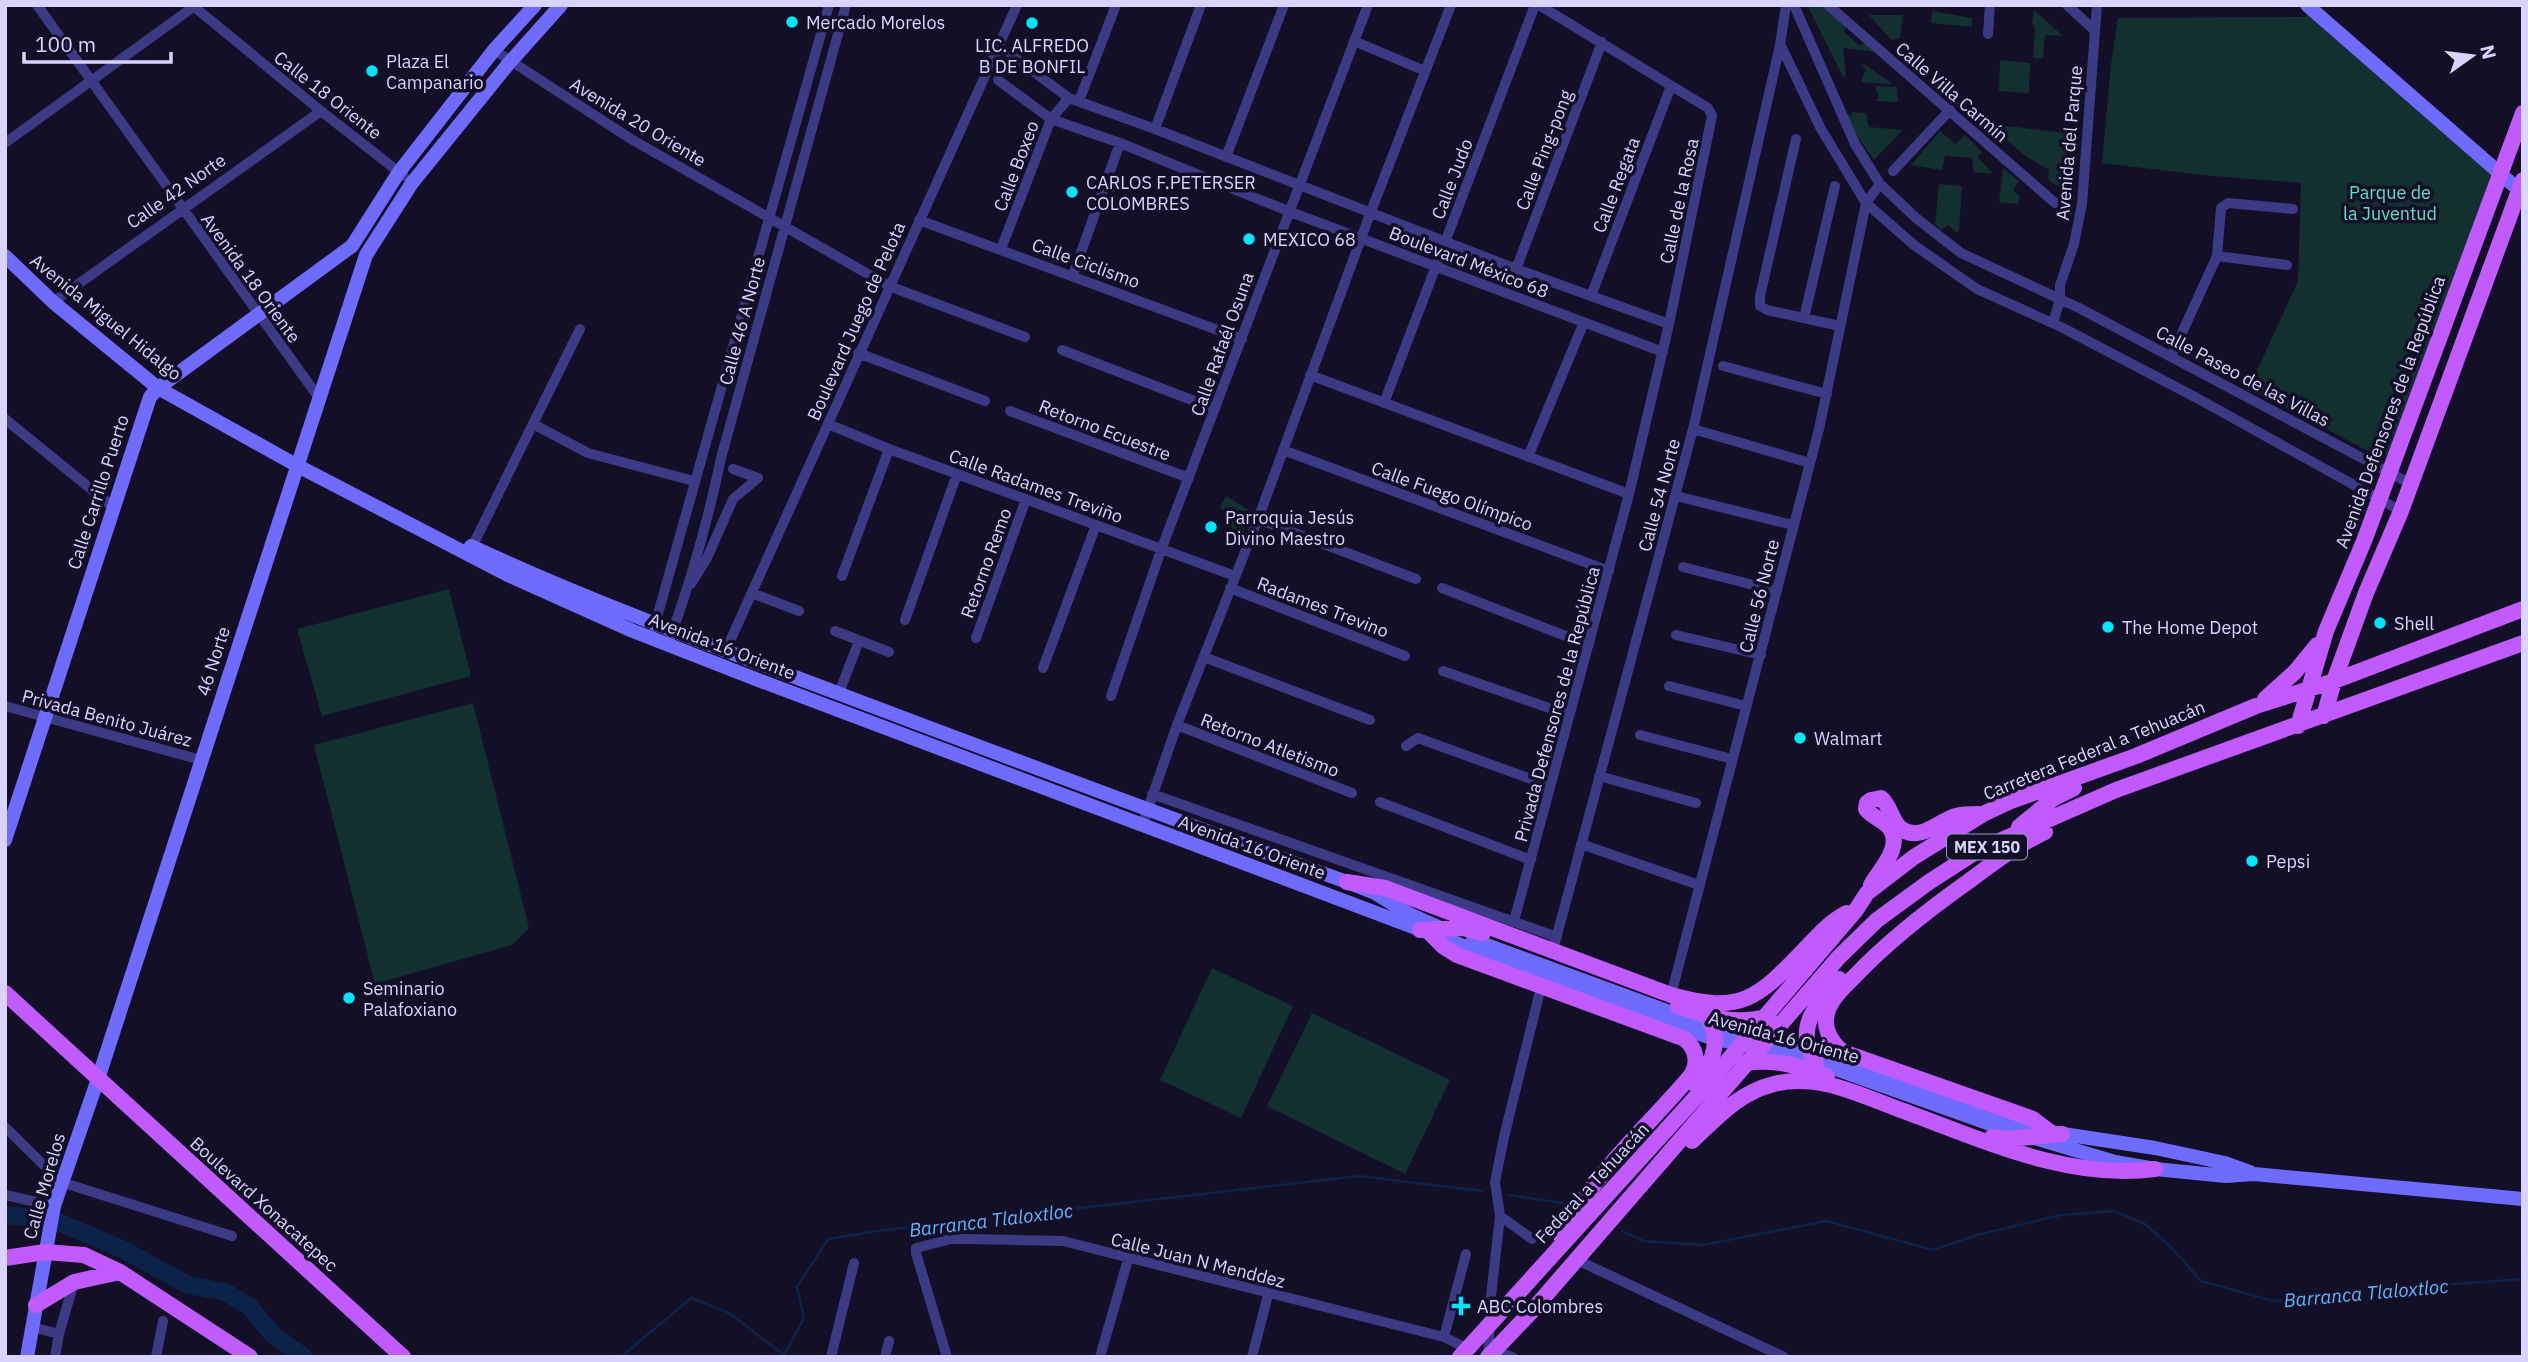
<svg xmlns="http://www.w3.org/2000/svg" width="2528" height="1362" font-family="'IBM Plex Sans',sans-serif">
<rect width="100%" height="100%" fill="#130f26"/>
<!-- green -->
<path fill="#12302f" d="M1807,5H1831L1847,25L1844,32L1860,46L1865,42L1875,52L1843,48L1846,76L1843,77Z
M2034,10L2063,36L2045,35L2043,58H2033L2035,28L2032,23Z
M1932,11L1972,18V27L1931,23Z
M2307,13L2492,174L2392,452L2381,458L2249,388L2298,281L2301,183L2202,175L2102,163L2111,64L2118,18L2306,17Z
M1869,15H1903L1900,38L1891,40Z
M2000,60L2030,63L2029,93L1999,91Z
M1864,64L1893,84L1861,82L1866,69L1862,67Z
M1875,86L1897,87L1898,102L1875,101L1879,98Z
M1852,112L1866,113L1869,127L1903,130L1874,160L1845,119V115H1852Z
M1999,125L2065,133V149L2071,156L2067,183L2063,189L2048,180L2049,170L2027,157L1994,130Z
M1940,131L1955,144L1965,135L1982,152L1978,157L1993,174L1974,172L1972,158L1945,156L1942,170L1911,165Z
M2003,168L2019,181L2013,190L2020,196L2018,204L1999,202Z
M1939,184L1962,186L1959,231L1956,232L1948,225L1941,230L1935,224Z
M1226,496L1249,510L1243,535L1232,531L1230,517L1220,507Z
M449,589L471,676L322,716L297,629Z
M473,703L529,928L512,945L375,984L314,745Z
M1212,968L1293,1006L1241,1118L1160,1080Z
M1312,1013L1450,1080L1405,1174L1267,1106Z"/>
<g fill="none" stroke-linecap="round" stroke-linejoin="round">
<!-- stream -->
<path stroke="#0c2248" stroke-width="2.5" d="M1509,1195L1563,1203
M1622,1231L1643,1241L1703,1245L1827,1221L1933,1250L1977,1235L2061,1215L2114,1211L2145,1224L2170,1246L2201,1281L2273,1301L2384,1289L2523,1279
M621,1357L691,1298L729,1313L784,1355L804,1318L797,1287L828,1239L877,1231L1359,1176L1482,1191"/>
<!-- river -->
<path stroke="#0c2248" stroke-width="18" d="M5,1215L37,1218
M61,1223L124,1250L188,1285L225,1292L250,1307L272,1334L304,1357"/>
<!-- street -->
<path stroke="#3d3a85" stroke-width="10" d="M37,5L319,398
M192,5L321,111L404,176
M1794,5L1855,144L1880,184L1916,218L1961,253L2079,308L2411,484
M1828,5L2055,203
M2067,5L2093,29
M1988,34L1990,5
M1354,41L1425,71
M1781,46L1821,129L1866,203L1914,245L1977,289L2061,327L2195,397L2401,511
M494,50L631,139L889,286L1025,337
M1011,55L1069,98L1155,129L1516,269L1669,324
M998,80L1051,119L1120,143L1288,211L1663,352
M1079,101L1116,5
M1155,129L1201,5
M1796,139L1760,296V306L1767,310L1840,326
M5,143L196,5
M1226,157L1284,5
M1893,171L1950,110
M919,220L1242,339
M1001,249L1051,119L1069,98
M2217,256L2287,265
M1516,269L1602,42
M1073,275L1120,143
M1591,296L1671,86
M53,302L321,111
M1804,318L1835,186
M2053,323L2060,299V285L2074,244L2082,204L2097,5
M1062,350L1215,409
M858,353L985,401
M2171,357L2217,256L2221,208L2228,203L2293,209
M1723,366L1827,394
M1310,375L1629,494
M1384,403L1535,5
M1010,411L1189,478
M5,419L113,507
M533,424L588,453L694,481
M828,424L889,449L1235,576
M1693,429L1810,463
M1283,450L1609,571
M1528,457L1584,322
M1676,496L1793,525
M1258,519L1416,579
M470,551L580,329
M1683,567L1777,591
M842,576L889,449
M691,584L707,558L733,499L758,478L733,469
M1230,588L1405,656
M1442,588L1589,645
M752,593L799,611
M905,620L957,474
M654,628L829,5
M835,631L889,652
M1676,635L1761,655
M976,638L1026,499
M668,644C690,584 708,521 721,458L846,5
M726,650L1017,5
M1204,657L1370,720
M1043,668L1096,525
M1443,671L1569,715
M1669,686L1746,706
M839,693L859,641
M1111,696L1161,550L1368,5
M5,706L201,760
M1177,725L1352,793
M1640,735L1732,759
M1406,746L1418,738L1550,786
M1599,776L1696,803
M1152,794L1557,937
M1380,802L1531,860
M1142,826L1177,725L1258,519L1370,214L1451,5
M1581,844L1699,885
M1514,921L1629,494L1669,324L1712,116L1708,108L1539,5
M1553,950L1693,429L1780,45L1786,5
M1671,995L1819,429L1866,203L1880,184
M5,1127L61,1182L232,1236
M5,1195L54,1206
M1500,1216L1532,1239
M1577,1260L1784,1357
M32,1327L59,1334L55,1357
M59,1334L74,1282
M1444,1337L1466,1254
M1493,1351L1513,1357
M156,1357L163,1321
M831,1357L854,1263
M885,1357L889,1341
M947,1357L916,1253V1248L951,1239H967L1063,1241L1444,1337L1468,1349
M1100,1357L1129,1256
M1252,1357L1268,1295
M1488,1357L1491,1296L1500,1216L1495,1182L1504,1137L1541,987"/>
<!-- secondary -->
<path stroke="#6f6bff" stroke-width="14" d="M2307,5L2519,190
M5,256L53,302L158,388L296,465L508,575L633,631L753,678L1676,1026L1715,1039L1760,1047L1816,1062L2001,1128L2115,1162L2155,1169L2226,1176L2254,1174L2523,1199
M471,546C591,602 716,647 840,694C1009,758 1177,821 1347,882L1375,893L1411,915L1438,927
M5,840L150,397L158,388L352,246L399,172L494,50L535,5
M1473,940L1713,1028L1810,1049L1994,1115L2050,1132L2155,1148L2225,1163L2250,1172
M27,1357L54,1206L98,1079L366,255L412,183L510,62L561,5"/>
<!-- primary -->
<path stroke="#c25bff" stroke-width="16" d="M2265,699L2295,672L2317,645
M2324,716L2334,681L2366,593L2401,511L2523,180
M2298,726L2326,631L2364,541L2523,113
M2019,827L2054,798L2074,788
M2045,832C2017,845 1993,863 1969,881C1928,910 1889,940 1854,977C1845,986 1832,997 1828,1010C1822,1026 1830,1042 1843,1052L2033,1119L2050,1132
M1347,882L1385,888L1671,995C1742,1015 1758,998 1806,948C1819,934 1831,921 1847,913
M1871,885C1880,869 1905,845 1888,826C1881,819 1872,817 1866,809L1867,803L1871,800L1881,798C1892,807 1891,823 1903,830C1922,841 1940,820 1956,816C1963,814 1972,814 1979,814
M1420,930L1463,928L1483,933
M1431,934L1444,947L1457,955L1685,1039C1696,1049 1699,1061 1692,1074C1650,1125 1588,1177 1562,1238
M5,993L403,1357
M1678,1006C1708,1017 1737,1026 1769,1016
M1816,1062C1793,1030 1817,1002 1839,979
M1743,1063C1776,1059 1796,1065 1827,1076
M1696,1085C1714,1063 1724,1035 1703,1011
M1992,1137L2008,1139L2062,1134
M1692,1141C1718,1117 1738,1093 1774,1084C1817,1073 1858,1094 1898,1109C1979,1138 2067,1181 2155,1169
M5,1258L45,1252L84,1255L120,1272L250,1357
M36,1305L74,1282L120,1272
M1460,1357L1706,1086L1856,910L1867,893L1914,857L1985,813L2011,801L2136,756L2256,706L2334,681L2523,609
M1488,1357L1531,1312L1839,957L1877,920L1929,882L1974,853L2006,838L2116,790L2523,643"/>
</g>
<!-- markers -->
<g fill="#00e5ff" stroke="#130f26" stroke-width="2.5">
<circle cx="792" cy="22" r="7"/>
<circle cx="1032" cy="23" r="7"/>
<circle cx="372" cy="71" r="7"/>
<circle cx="1072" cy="192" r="7"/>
<circle cx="1249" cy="239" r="7"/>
<circle cx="1211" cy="527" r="7"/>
<circle cx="2380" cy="623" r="7"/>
<circle cx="2108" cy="627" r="7"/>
<circle cx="1800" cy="738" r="7"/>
<circle cx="2252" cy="861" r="7"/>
<circle cx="349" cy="998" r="7"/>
<path d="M1457.5 1295.5h7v7h7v7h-7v7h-7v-7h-7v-7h7z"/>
</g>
<g text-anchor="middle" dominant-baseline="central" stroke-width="7" stroke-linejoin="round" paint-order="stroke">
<!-- shield labels -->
<rect fill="#130f26" stroke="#9e99be" stroke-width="2" x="1947" y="834.5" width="80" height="25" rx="5"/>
<g font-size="16" font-weight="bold" fill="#d9d4ff">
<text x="1987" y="847">MEX 150</text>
</g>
<!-- poi labels -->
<g font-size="18" fill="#d9d4ff" stroke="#130f26" text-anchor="start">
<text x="806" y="22">Mercado Morelos</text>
<text x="1032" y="45" text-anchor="middle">LIC. ALFREDO<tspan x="1032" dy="21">B DE BONFIL</tspan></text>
<text x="386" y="61">Plaza El<tspan x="386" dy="21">Campanario</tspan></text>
<text x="1086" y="182">CARLOS F.PETERSER<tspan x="1086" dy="21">COLOMBRES</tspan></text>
<text x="1263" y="239">MEXICO 68</text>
<text x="1225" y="517">Parroquia Jesús<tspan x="1225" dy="21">Divino Maestro</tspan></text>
<text x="2394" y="623">Shell</text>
<text x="2122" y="627">The Home Depot</text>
<text x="1814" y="738">Walmart</text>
<text x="2266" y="861">Pepsi</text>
<text x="363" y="988">Seminario<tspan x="363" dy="21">Palafoxiano</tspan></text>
<text x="1477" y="1306">ABC Colombres</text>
</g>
<!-- street labels -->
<g font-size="18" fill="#d9d4ff" stroke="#130f26">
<text transform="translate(1952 92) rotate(41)">Calle Villa Carmín</text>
<text transform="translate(328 95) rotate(38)">Calle 18 Oriente</text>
<text transform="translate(638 122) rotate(31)">Avenida 20 Oriente</text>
<text transform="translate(2069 143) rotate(-85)">Avenida del Parque</text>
<text transform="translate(1544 150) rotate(-69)">Calle Ping-pong</text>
<text transform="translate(1016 166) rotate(-69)">Calle Boxeo</text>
<text transform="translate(1452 179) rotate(-69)">Calle Judo</text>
<text transform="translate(1616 185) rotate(-69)">Calle Regata</text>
<text transform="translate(176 191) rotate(-35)">Calle 42 Norte</text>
<text transform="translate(1679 201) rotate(-78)">Calle de la Rosa</text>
<text transform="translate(1469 262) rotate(21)">Boulevard México 68</text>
<text transform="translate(1086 263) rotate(20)">Calle Ciclismo</text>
<text transform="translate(251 278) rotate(54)">Avenida 18 Oriente</text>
<text transform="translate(106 317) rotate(39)">Avenida Miguel Hidalgo</text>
<text transform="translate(742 321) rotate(-75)">Calle 46 A Norte</text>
<text transform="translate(856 321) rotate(-66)">Boulevard Juego de Pelota</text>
<text transform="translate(1222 344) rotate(-70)">Calle Rafaél Osuna</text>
<text transform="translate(2243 376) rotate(28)">Calle Paseo de las Villas</text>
<text transform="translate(2390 412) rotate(-70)">Avenida Defensores de la República</text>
<text transform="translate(1105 430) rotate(21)">Retorno Ecuestre</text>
<text transform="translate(1036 486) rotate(20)">Calle Radames Treviño</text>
<text transform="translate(98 492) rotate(-72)">Calle Carrillo Puerto</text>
<text transform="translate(1659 495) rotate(-75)">Calle 54 Norte</text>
<text transform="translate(1452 496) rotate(20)">Calle Fuego Olímpico</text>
<text transform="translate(986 563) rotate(-70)">Retorno Remo</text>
<text transform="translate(1759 596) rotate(-76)">Calle 56 Norte</text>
<text transform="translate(1323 607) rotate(21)">Radames Trevino</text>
<text transform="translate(722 646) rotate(21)">Avenida 16 Oriente</text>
<text transform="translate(213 661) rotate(-72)">46 Norte</text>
<text transform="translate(1557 704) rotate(-75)">Privada Defensores de la República</text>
<text transform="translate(107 718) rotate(15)">Privada Benito Juárez</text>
<text transform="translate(1270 745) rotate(21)">Retorno Atletismo</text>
<text transform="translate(2094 750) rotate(-22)">Carretera Federal a Tehuacán</text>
<text transform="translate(1252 847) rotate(20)">Avenida 16 Oriente</text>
<text transform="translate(1784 1037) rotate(15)">Avenida 16 Oriente</text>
<text transform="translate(1592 1183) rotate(-47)">Federal a Tehuacán</text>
<text transform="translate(44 1186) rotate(-74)">Calle Morelos</text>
<text transform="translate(264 1204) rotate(42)">Boulevard Xonacatepec</text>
<text transform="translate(1198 1260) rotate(14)">Calle Juan N Menddez</text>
</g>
<!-- park labels -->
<g font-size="18" fill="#5fe0c0" stroke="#130f26">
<text x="2390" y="192">Parque de<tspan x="2390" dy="21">la Juventud</tspan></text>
</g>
<!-- water labels -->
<g font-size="19" font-style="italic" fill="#62b6ff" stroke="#130f26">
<text transform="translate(991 1220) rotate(-7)">Barranca Tlaloxtloc</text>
<text transform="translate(2366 1293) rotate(-5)">Barranca Tlaloxtloc</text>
</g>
</g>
<!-- border -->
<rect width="2528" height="1362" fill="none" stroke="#d9d4ff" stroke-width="14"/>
<!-- north arrow -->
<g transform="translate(2472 56) rotate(76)" stroke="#130f26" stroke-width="5" paint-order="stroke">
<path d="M0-5L12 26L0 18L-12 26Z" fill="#d9d4ff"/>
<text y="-10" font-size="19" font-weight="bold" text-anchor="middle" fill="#d9d4ff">N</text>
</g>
<!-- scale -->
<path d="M24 52v10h147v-10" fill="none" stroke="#d9d4ff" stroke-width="3.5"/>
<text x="35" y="52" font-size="21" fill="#d9d4ff" stroke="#130f26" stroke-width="5" paint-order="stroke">100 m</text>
</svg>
